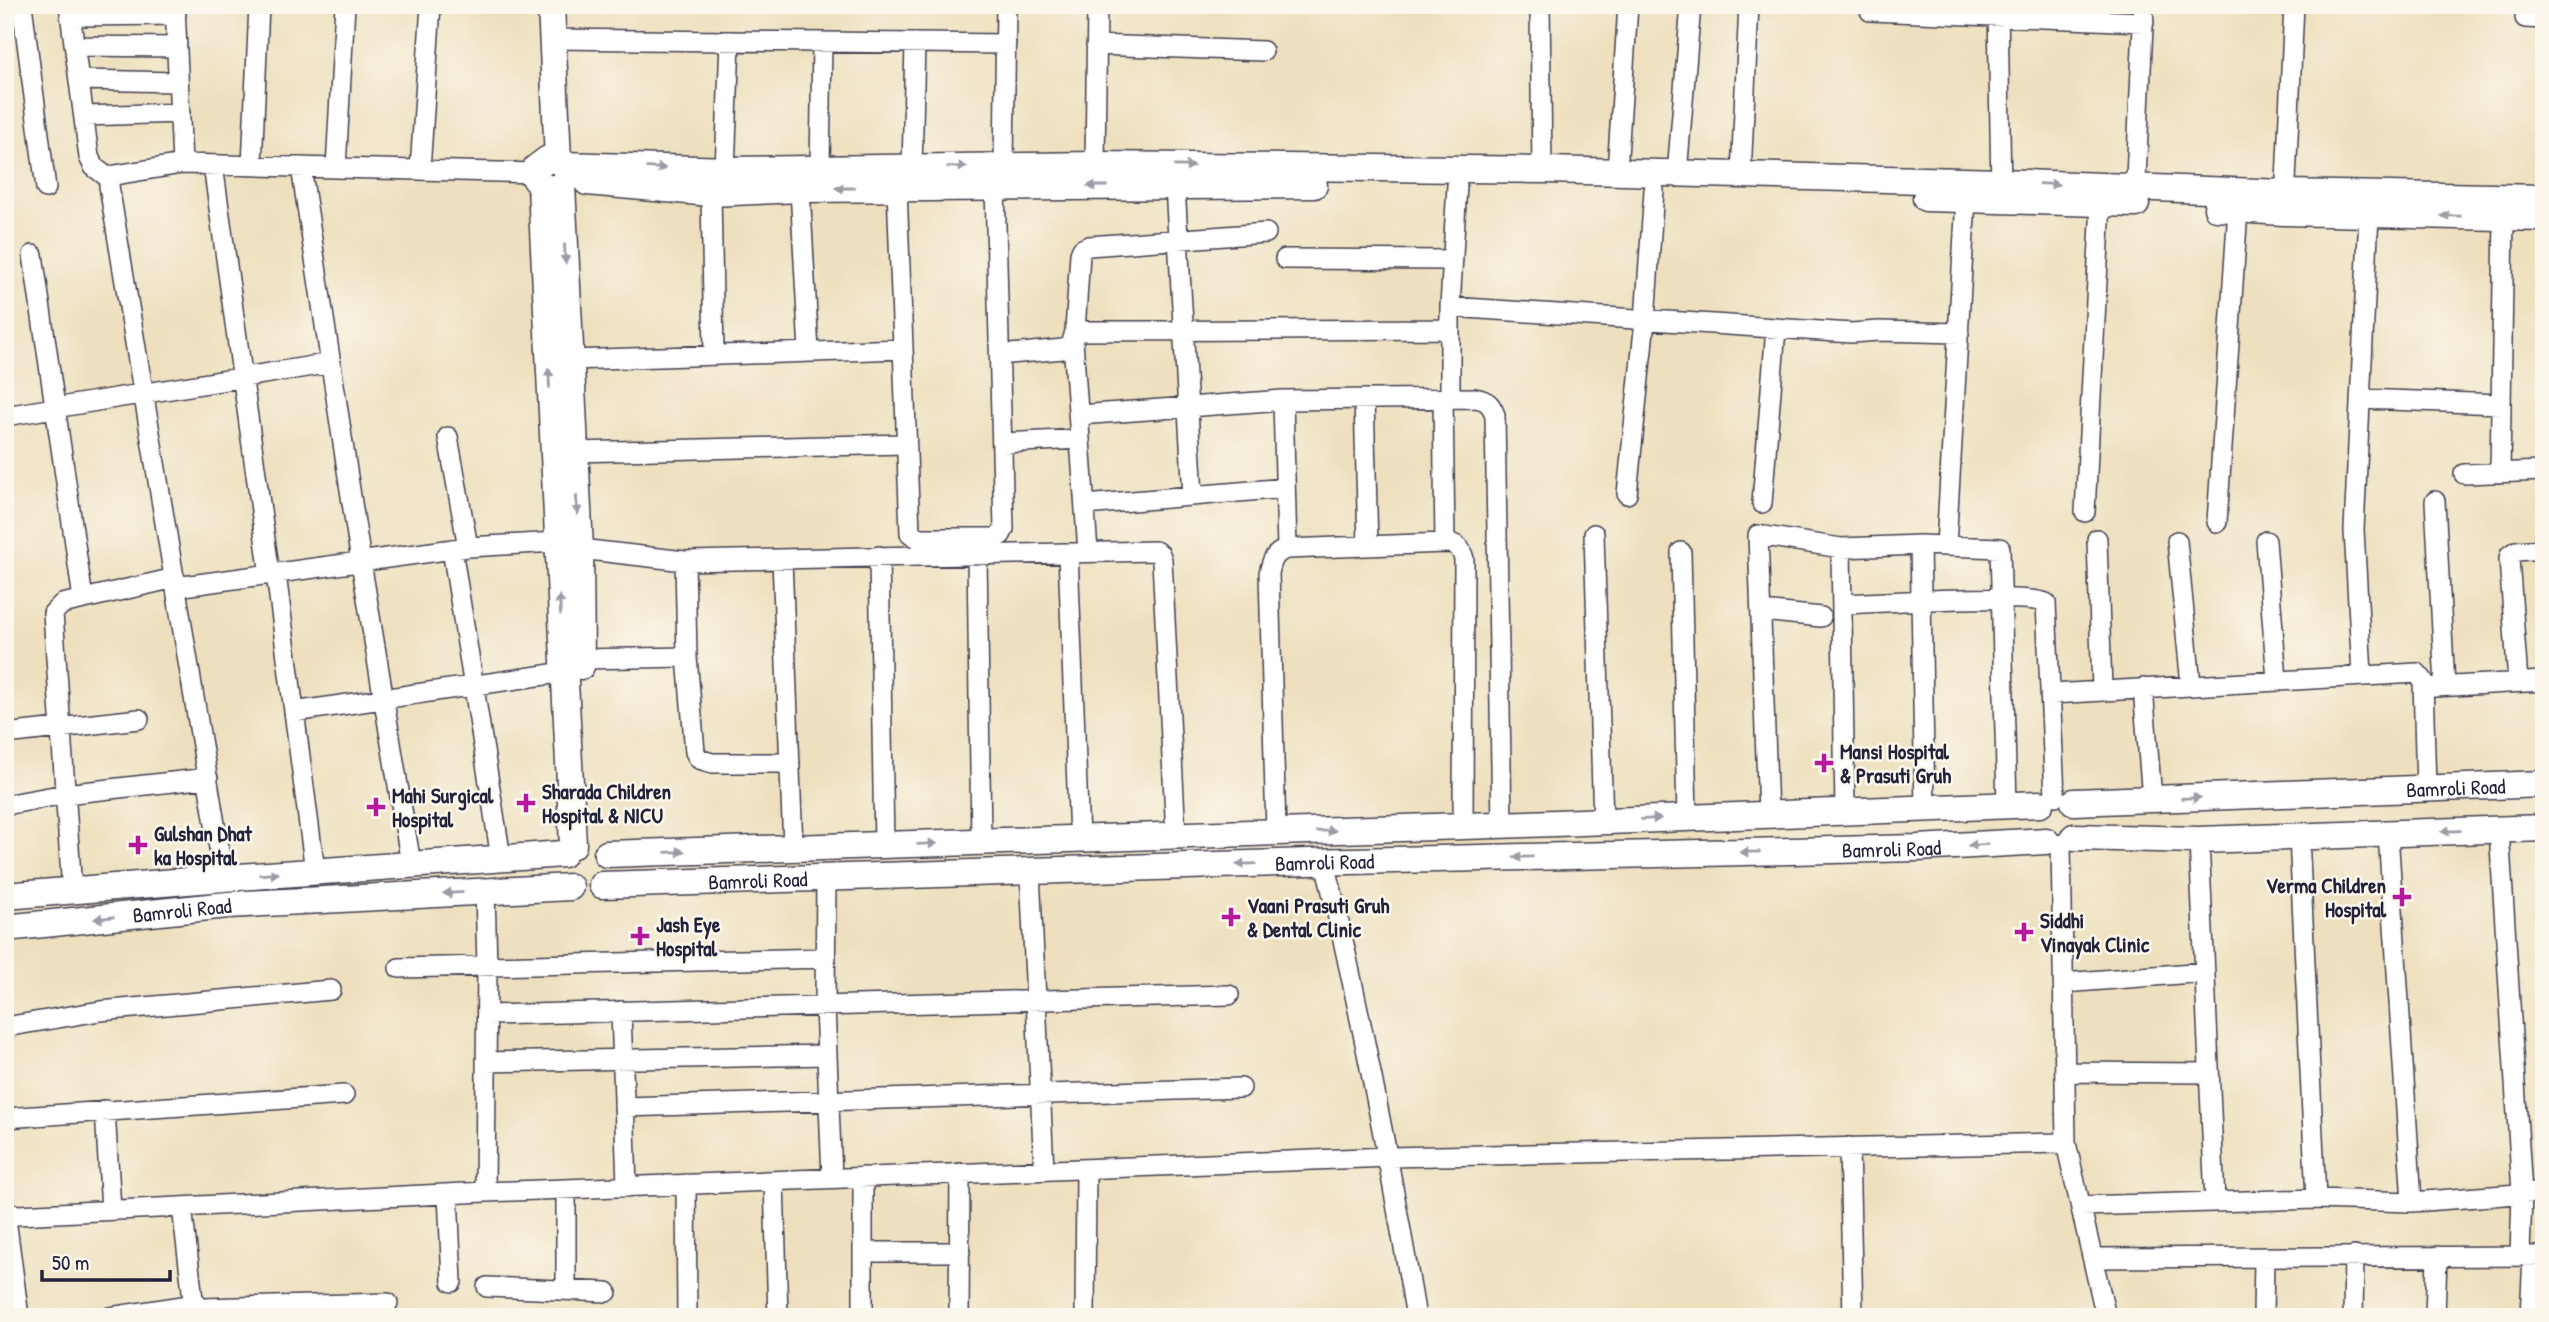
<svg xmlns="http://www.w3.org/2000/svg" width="2549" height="1322" font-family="'Patrick Hand',sans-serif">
<rect width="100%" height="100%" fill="#fbf7ec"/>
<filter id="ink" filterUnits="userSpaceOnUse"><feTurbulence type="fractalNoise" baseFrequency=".0143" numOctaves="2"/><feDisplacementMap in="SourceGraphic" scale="14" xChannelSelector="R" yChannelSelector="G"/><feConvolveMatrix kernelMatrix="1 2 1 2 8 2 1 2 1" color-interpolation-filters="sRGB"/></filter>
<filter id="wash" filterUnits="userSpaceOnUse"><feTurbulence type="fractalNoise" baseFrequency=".00686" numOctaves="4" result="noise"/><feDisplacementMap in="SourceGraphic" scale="28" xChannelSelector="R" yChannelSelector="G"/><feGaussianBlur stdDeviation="1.57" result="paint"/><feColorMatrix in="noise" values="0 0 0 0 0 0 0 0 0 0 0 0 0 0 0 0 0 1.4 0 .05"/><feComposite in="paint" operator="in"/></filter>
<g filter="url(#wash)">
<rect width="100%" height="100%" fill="#eee0be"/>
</g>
<g filter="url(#ink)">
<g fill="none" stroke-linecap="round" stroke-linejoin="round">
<defs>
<path id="street" d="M22,5L46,188
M69,5L89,157L94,167L110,179
M175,5L182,164
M1540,5L1542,170
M1998,6L2001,193
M1870,11L2144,22
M71,16L176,15
M2525,18L2544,19
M552,39L1006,44
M1096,45L1263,51
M75,46L177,47
M79,80L178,82
M84,116L180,113
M213,165L270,575
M1095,165L1097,5
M252,166L259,5
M1004,166L1006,5
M301,167L361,562L411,864
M336,168L345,5
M912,168L915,43
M820,169L822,42
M420,170L431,5
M725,170L730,41
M1617,172L1628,5
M1677,174L1691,5
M1741,175L1749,5
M1175,186L1193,496
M897,188L910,533L917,538H994L1001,535L1004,529L995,187
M800,189L809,352
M711,193L714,355
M2135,199L2144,5
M2285,203L2294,5
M33,255L83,599
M1285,259L1453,260
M1450,307L1852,333L1878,331L1959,333
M1075,331L1450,329
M1073,341L1088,552
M1000,355L1063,349L1071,346L1075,331L1080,254L1082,249L1089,246L1266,233
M571,360L902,349
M1443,398L1445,543
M1450,398V307L1457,185
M1364,399L1368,546
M2360,399L2501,404
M1283,400L1287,549
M1079,415L1283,400L1475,398C1487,400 1491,404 1495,415L1502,825
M5,416L331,363
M448,437L468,547
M1002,443L1080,439
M574,452L905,444
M2500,473L2504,217
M2464,474L2544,471
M1627,494L1645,320L1654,190
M2435,501L2445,686
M1762,503L1776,328
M1085,505L1285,488
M2085,512L2101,204
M2217,522L2238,209
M1594,534L1603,821
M2097,539L2102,690
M2177,541L2191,685
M2266,541L2277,680
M1920,545L1925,809
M1946,546L1966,199
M1841,548L1845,812
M452,549L501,858
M1681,552L1687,818
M1068,553L1079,839
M977,554L981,842
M879,556L884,845
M782,559L793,848
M685,561L687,657L695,752L699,759L712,763H790
M276,574L315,871
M176,587L468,547L557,542L580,549L685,561L1155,551L1160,554L1162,560L1176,836
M1842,604C1873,603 2028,593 2046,603L2055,796
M1761,616L1772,612L1821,617
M581,659L687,657
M2362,675L2354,530L2369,214
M2518,682L2509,559L2510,555L2516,551L2544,549
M2435,687L2544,681
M2143,688L2152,799
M2051,694L2417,673L2423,680L2426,789
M294,712L565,672
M5,734L139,719
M5,805L65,794L208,778
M1768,815L1758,535L1841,548L1920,545L2000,548L2007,805
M2499,830L2522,1193L2520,1256
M1276,832L1269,573C1272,560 1274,553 1287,549L1445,543C1457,543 1461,548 1464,559L1463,826
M2388,833L2412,1202
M2299,836L2316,1199
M2199,840L2215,1202
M1325,862C1361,1013 1390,1164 1416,1317
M1030,872L1044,1170
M224,878L109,186L110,179L115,175L182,164L535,173
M826,878L825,1006L832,1178
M72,891L53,613L62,604L175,578
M485,891L487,966L485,1192
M399,968L826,958
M2064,983L2205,972
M621,1011L627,1187
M487,1015L1229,995
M5,1027L100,1011L331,990
M486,1062L827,1055
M2065,1072L2209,1073
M624,1107L1241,1088
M105,1110L111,1210
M5,1118L344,1095
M2066,1143L2106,1317
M1849,1147L1853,1317
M774,1181L778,1317
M686,1184L687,1317
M448,1194L452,1282
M2081,1206L2316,1199L2412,1202L2544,1192
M182,1207L193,1299L202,1308L388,1303
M5,1211L17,1215L485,1192L1389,1157L2066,1143L2061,844
M5,1211L19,1317
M863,1252H960
M2093,1258L2544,1256
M487,1287L607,1292
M566,1290V1189
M110,1317L196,1304
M863,1317V1177
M959,1317L960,1173
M1085,1317L1086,1169
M2263,1317L2264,1257
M2353,1317L2354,1256
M2435,1317L2437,1256
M2530,1317L2533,1256"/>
<g id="secondary">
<path d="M551,5L558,160C570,169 569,182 556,189L541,187L535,178L536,168L548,159L558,160"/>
<path d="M563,165L731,170L1095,165L1547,170L2001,182L2285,193L2544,198"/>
<path d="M587,182L711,193L800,189L1314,185"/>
<path d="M562,185L580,549L581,666"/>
<path d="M541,187L573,845"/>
<path d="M1926,198L2136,204"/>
<path d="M2217,208L2284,212L2544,218"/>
<path id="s1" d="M2074,802L2544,784"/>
<path d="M2074,837L2199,840L2544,828"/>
<path d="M607,854L1556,823L2040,804"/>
<path id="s2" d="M602,885L1308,862L1917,848L2046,841"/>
<path d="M5,896L224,878L563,854"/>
<path id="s3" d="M5,928L228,905L570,887"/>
</g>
</defs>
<!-- street casing -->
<use href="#street" stroke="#413e4f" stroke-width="22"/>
<!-- secondary casing -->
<use href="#secondary" stroke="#413e4f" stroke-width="29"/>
<!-- street -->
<use href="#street" stroke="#fff" stroke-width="19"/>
<!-- secondary -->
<use href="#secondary" stroke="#fff" stroke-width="26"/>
</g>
<!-- one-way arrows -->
<defs><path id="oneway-solid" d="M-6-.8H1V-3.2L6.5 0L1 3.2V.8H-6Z" transform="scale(1.75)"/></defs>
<g fill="#9c9ca7">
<use href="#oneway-solid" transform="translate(1184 166) rotate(1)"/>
<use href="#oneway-solid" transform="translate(957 167) rotate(-1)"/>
<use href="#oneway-solid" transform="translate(656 168) rotate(2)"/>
<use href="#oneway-solid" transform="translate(2049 184) rotate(2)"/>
<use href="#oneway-solid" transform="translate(1097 186) rotate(180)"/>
<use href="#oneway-solid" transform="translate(845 188) rotate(180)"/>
<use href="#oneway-solid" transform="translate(2451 216) rotate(-179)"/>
<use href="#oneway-solid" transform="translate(565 254) rotate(87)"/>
<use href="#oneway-solid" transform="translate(549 378) rotate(-93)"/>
<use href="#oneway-solid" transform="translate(577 505) rotate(86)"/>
<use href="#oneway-solid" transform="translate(560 605) rotate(-93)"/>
<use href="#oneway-solid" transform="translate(2191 798) rotate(-2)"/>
<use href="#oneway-solid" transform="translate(1651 819) rotate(-2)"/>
<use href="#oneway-solid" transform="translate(1326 831) rotate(-2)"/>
<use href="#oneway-solid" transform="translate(2451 831) rotate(178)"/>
<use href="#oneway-solid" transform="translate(927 844) rotate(-2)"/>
<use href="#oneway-solid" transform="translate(1978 845) rotate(177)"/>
<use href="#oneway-solid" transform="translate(675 852) rotate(-2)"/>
<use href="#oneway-solid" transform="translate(1750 852) rotate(179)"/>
<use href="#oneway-solid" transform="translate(1523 857) rotate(179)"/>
<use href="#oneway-solid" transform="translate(1246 864) rotate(178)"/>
<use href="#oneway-solid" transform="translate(269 874) rotate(-4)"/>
<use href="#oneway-solid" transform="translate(453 893) rotate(177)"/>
<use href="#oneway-solid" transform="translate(104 918) rotate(174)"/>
</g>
</g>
<!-- markers -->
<g fill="#b5179e" stroke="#fbf7ec" stroke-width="2.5">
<path d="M1820.5 752.5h7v7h7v7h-7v7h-7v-7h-7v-7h7z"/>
<path d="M522.5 792.5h7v7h7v7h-7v7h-7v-7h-7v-7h7z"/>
<path d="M372.5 796.5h7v7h7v7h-7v7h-7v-7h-7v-7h7z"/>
<path d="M134.5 834.5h7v7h7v7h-7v7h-7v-7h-7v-7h7z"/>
<path d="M2398.5 886.5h7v7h7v7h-7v7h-7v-7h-7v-7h7z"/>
<path d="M1227.5 906.5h7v7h7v7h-7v7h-7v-7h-7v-7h7z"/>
<path d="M2020.5 921.5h7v7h7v7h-7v7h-7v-7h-7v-7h7z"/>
<path d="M636.5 925.5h7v7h7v7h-7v7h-7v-7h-7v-7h7z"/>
</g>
<g text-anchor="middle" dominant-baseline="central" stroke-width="5" stroke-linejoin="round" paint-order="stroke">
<!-- poi labels -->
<g font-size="21" font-weight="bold" fill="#22223b" stroke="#fbf7ec" text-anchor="start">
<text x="1840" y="751">Mansi Hospital<tspan x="1840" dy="24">&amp; Prasuti Gruh</tspan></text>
<text x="542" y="791">Sharada Children<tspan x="542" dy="24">Hospital &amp; NICU</tspan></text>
<text x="392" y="795">Mahi Surgical<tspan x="392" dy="24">Hospital</tspan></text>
<text x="154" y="833">Gulshan Dhat<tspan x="154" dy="24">ka Hospital</tspan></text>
<text x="2386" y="885" text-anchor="end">Verma Children<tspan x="2386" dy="24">Hospital</tspan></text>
<text x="1247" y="905">Vaani Prasuti Gruh<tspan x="1247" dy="24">&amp; Dental Clinic</tspan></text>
<text x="2040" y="920">Siddhi<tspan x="2040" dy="24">Vinayak Clinic</tspan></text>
<text x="656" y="924">Jash Eye<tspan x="656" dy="24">Hospital</tspan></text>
</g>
<!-- street labels -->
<g font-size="21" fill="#22223b" stroke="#fbf7ec">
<text stroke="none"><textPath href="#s1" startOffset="382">Bamroli Road</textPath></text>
<text stroke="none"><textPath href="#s2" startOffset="1290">Bamroli Road</textPath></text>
<text stroke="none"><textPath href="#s2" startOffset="723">Bamroli Road</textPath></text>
<text stroke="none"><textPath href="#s2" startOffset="156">Bamroli Road</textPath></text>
<text stroke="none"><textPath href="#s3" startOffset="178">Bamroli Road</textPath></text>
</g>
</g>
<!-- margin -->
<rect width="2549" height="1322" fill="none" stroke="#fbf7ec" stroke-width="28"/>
<!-- scale -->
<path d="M42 1270v10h128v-10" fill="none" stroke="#22223b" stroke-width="3.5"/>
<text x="52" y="1270" font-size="21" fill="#22223b" stroke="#fbf7ec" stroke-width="5" paint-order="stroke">50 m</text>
</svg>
